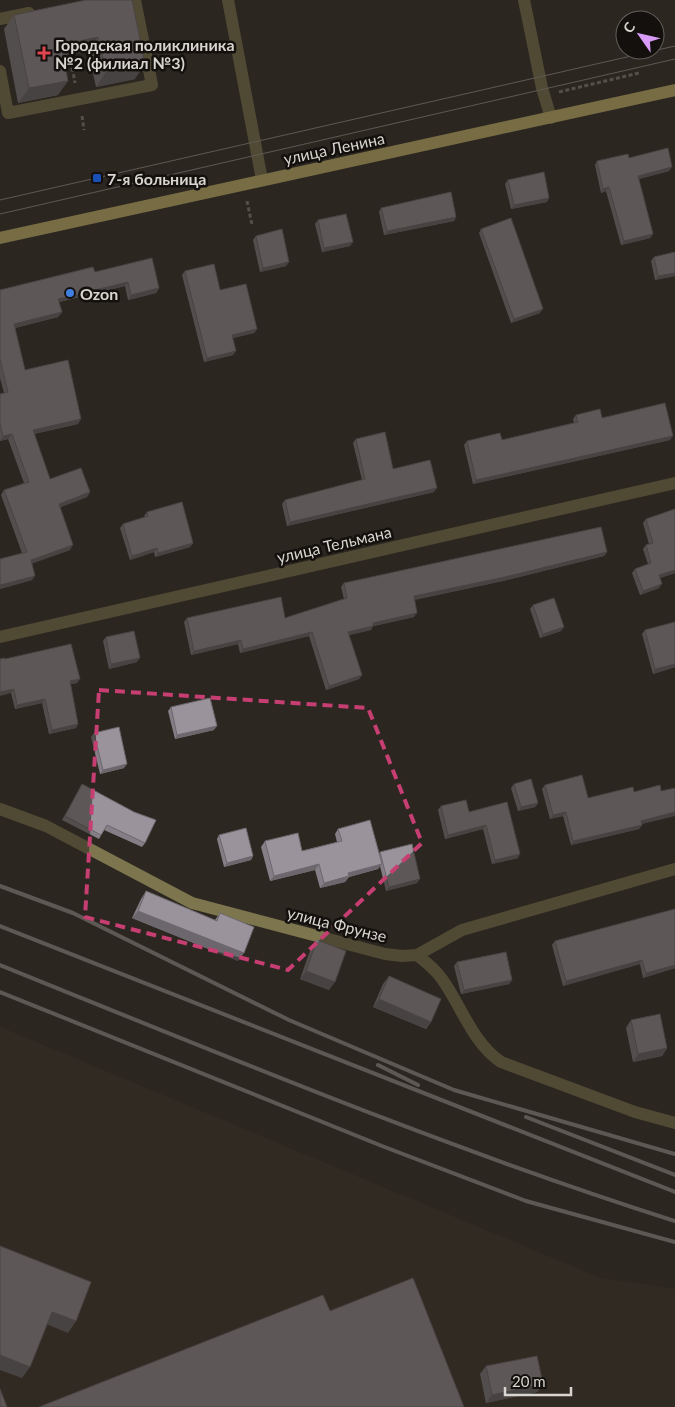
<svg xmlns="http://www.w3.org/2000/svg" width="675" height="1407" font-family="Lato,sans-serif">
<rect width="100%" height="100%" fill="#2c2720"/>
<!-- built -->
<path fill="#393024" d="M0,1027L600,1278L675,1289V1407H0Z"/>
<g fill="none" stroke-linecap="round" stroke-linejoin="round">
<!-- path -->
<path stroke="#85817b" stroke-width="3" stroke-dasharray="4 2.5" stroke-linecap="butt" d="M70,55L75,83
M559,92L639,73
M82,116L84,130
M247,201L252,225"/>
<!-- minor -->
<path stroke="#7c754e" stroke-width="12" d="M228,0L262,180
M524,0L542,88L551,118
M0,19L29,13
M0,71L8,113L152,85L135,0
M0,637L675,483
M0,809L46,826L192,903L385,954L402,956L417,955L462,930L675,869
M417,955C426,962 436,970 442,979C462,1007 472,1042 501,1062L635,1112L675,1123"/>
<!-- major -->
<path stroke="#d2c26e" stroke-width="12" d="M0,238L675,90"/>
<!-- tram -->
<path stroke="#9a9690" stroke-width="1" d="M0,200L675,46
M0,214L675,59"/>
<!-- rail -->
<path stroke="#9a9690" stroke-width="4" d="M0,886L73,913L289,1020L454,1090L675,1154
M0,926L675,1192
M0,965C223,1055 445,1148 675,1221
M0,992L382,1146L526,1201L675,1242
M378,1065L418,1085
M526,1117L675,1175"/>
</g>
<!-- wall -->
<path fill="#847e86" d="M86,0L135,79L96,87L88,51L63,56L58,95L18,103L4,29L14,15Z
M629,158L669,171L639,179L653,234L650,238L621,245L606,191L601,193L595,165L597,161Z
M508,180L547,202L511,209L505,184Z
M381,208L456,217L454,221L384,235L379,212Z
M318,220L350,246L322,252L315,224Z
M481,229L540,313L511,323L479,233Z
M256,236L286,266L260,272L253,240Z
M675,252V276L655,280L651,261L654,257Z
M185,271L220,290L257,329L254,333L233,338V355L204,362L182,275Z
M95,272L159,288L156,293L128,300L125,286L59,302L62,312L58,317L15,328L25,370L78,424L34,434L50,479L90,492L87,497L60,507L70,550L32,563V580L0,589V559L22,553L1,495L4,490L24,483L8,439L0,441V394L4,393L0,378V290Z
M576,415L602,418L670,440L473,484L464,445L467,441L502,440L574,423L573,419Z
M356,439L393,469L434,492L287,526L282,504L285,500L362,480L353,443Z
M147,512L193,543L190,547L155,557L154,552L130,560L120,528L123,524L145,517L144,516Z
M646,519L675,573L660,578L659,588L640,595L632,573L635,569L648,564L643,549L646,545L649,544L643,523Z
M607,552L604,556L503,581L414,600V617L373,626L371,630L349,635L362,675L359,679L326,690L309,636L240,653L238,644L191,655L184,622L187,618H285L344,599L341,587L344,583Z
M533,605L561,631L540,638L530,609Z
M675,622V667L653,674L642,634L645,630Z
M106,637L137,662L109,669L103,641Z
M5,659L77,683L70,684L78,724L76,728L49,734L42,703L15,709L11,693Z
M171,707L214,730L175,739L168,711Z
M94,733L124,768L100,774L91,737Z
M82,784L145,843L142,847L104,830L99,839L62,820Z
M514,784L538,803L535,807L518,811L511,788Z
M545,785L588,798L642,825L639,829L571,845L563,816L550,819L542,789Z
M507,802L518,858L492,864L483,829L445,839L438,810L441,806L469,812Z
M338,829L379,854L380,852L417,883L386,891L380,866L378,869L349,877L345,882L320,888L315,870L270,881L261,847L265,841L302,851L337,842L335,834Z
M219,835L253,856L251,860L224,867L217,839Z
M146,891L215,920L220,913L238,961L132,918L141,899Z
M675,909V968L643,978L640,964L563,986L552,945L555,941Z
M317,940L329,990L300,979L311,948Z
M457,962L512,980L509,984L461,994L454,966Z
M389,976L431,1022L426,1029L373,1007L383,984Z
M631,1020L667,1048L662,1056L633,1062L626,1028Z
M486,1366L543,1384L537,1392L486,1403L480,1374Z"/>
<!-- shaded-wall -->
<path fill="#6c676d" d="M98,37L88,51L51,59L61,45Z
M145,64L135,79L96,87L106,72Z
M68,81L58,95L18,103L29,88Z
M672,167L669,171L635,180L638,176Z
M609,187L606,191L601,193L603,189Z
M549,198L547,202L511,209L514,205Z
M456,217L454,221L384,235L387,231Z
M653,234L650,238L621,245L624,241Z
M353,242L350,246L322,252L324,248Z
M289,262L286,266L260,272L263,268Z
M675,273V276L655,280L658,276Z
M128,282L125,286L55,303L58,299Z
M159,288L156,293L128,300L131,295Z
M543,309L540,313L511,323L514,319Z
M62,312L58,317L10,329L14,324Z
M257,329L254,333L229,339L232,335Z
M236,351L233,355L204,362L207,358Z
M81,419L78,424L29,435L33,430Z
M12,434L8,439L0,441L3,436Z
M673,436L670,440L473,484L476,480Z
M437,488L434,492L287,526L290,522Z
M90,492L87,497L56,509L59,504Z
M193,543L190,547L155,557L158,553Z
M73,545L70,550L28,565L31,560Z
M157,548L154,552L130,560L132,556Z
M607,552L604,556L503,581L411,600L414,596Z
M675,570V573L656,579L659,575Z
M35,576L32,580L0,589V585Z
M662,584L659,588L640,595L643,591Z
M417,613L414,617L370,627L373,623Z
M373,626L371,630L345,636L348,632Z
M564,627L561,631L540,638L543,634Z
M312,632L309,636L240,653L243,649Z
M241,640L238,644L191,655L194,651Z
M140,658L137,662L109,669L111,664Z
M675,664V667L653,674L655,669Z
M362,675L359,679L326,690L329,686Z
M80,679L77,683L67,685L70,681Z
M14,689L11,693L0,696V692Z
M45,699L42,703L15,709L17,705Z
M78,724L76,728L49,734L52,730Z
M217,726L214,730L175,739L177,735Z
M127,764L124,768L100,774L103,770Z
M538,803L535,807L518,811L521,807Z
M566,812L563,816L550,819L553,815Z
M675,812V816L638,825L641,821Z
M486,825L483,829L445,839L448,835Z
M642,825L639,829L571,845L573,841Z
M520,854L518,858L492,864L495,860Z
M253,856L251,860L224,867L227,863Z
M319,864L315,870L270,881L274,876Z
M382,864L378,869L349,877L345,882L320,888L324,883L348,873Z
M420,879L417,883L386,891L389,887Z
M138,911L244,953L238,961L132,918Z
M642,960L640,964L563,986L566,981Z
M675,965V968L643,978L646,973Z
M306,971L335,982L329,990L300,979Z
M512,980L509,984L461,994L464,990Z
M379,999L431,1022L426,1029L373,1007Z
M667,1048L662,1056L633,1062L638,1054Z
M52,1312L76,1321L68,1333L44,1323Z
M0,1355L30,1367L22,1378L0,1370Z
M543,1384L537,1392L486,1403L492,1395Z"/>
<!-- building -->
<path fill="#9a939c" stroke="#6c676d" d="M86,0H132L145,64L106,72L98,37L61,45L68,81L29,88L14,15Z
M668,148L672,167L638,176L653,234L624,241L609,187L603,189L597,161L628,154L629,158Z
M544,172L549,198L514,205L508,180Z
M451,192L456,217L387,231L381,208Z
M346,214L353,242L324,248L318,220Z
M511,218L543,309L514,319L481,229Z
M282,229L289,262L263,268L256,236Z
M675,252V273L658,276L654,257Z
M152,258L159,288L131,295L128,282L58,299L62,312L14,324L25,370L68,360L81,419L33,430L50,479L81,468L90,492L59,504L73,545L31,560L35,576L0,585V559L27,552L4,490L29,482L12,434L3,436L0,423V394L8,392L0,359V290L93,267L95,272Z
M214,264L220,290L246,284L257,329L232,335L236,351L207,358L185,271Z
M665,403L673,436L476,480L467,441L500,433L502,440L578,422L576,415L600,409L602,418Z
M385,432L393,469L430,460L437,488L290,522L285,500L365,479L356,439Z
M182,502L193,543L158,553L157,548L132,556L123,524L148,516L147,512Z
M675,509V570L659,575L662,584L643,591L635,569L651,563L646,545L653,543L646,519Z
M601,527L607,552L505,577L414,596L417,613L373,623V626L348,632L362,675L329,686L312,632L243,649L241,640L194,651L187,618L281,597L285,618L347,598L344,583Z
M554,598L564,627L543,634L533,605Z
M675,622V664L655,669L645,630Z
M134,631L140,658L111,664L106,637Z
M71,644L80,679L70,681L78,724L52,730L45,699L17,705L14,689L0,692V659L5,658V659Z
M210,698L217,726L177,735L171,707Z
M119,727L127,764L103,770L94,733Z
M582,775L588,798L633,787L634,792L660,785L661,791L675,788V812L641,821L642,825L573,841L566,812L553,815L545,785Z
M531,779L538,803L521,807L514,784Z
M82,784L134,812L156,820L145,843L107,825L101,835L65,816Z
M466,800L469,812L507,802L520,854L495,860L486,825L448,835L441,806Z
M370,820L382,864L348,873L349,876L324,883L319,864L274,876L265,841L298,833L302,851L342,841L338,829Z
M246,828L253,856L227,863L219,835Z
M412,844L420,879L389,887L380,852Z
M146,891L217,921L220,913L254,927L244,953L138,911Z
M675,909V965L646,973L642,960L566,981L555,941Z
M317,940L346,951L335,982L306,971Z
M506,952L512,980L464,990L457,962Z
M389,976L441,999L431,1022L379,999Z
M660,1014L667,1048L638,1054L631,1020Z
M0,1246L91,1282L76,1321L52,1312L30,1367L0,1355Z
M413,1278L464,1407H39L323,1295L330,1311Z
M537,1356L543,1384L492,1395L486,1366Z
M0,1389L7,1407H0Z"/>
<!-- marked area -->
<path d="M0 0H675V1407H0ZM99,690L368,708L422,843L288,970L85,917Z" fill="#2c2720" fill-opacity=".55" fill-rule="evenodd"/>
<path fill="none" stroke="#c63e72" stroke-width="4" stroke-dasharray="10 6" stroke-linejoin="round" d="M99,690L368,708L422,843L288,970L85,917Z"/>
<!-- markers -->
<path fill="#e0444e" stroke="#13100d" stroke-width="2" d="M41.5 45.5h5v5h5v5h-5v5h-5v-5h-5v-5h5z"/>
<rect fill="#1a4fb4" stroke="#13100d" stroke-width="2" x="92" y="173" width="10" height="10" rx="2.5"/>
<circle fill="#3f7fe0" stroke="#13100d" stroke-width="2" cx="70" cy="293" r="5"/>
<g text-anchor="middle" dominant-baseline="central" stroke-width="5" stroke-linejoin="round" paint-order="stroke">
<!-- poi labels -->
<g font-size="16" font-weight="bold" fill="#d8d5d0" stroke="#13100d" text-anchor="start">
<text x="55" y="44">Городская поликлиника<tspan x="55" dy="18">№2 (филиал №3)</tspan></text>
<text x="107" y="178">7-я больница</text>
<text x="80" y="293">Ozon</text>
</g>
<!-- street labels -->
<g font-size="16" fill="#d8d5d0" stroke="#13100d">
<text transform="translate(334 148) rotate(-12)">улица Ленина</text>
<text transform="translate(334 544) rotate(-13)">улица Тельмана</text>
<text transform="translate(337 924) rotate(14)">улица Фрунзе</text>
</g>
</g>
<!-- north arrow -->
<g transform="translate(640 35) rotate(304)"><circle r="24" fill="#13100d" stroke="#625f5b"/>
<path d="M0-4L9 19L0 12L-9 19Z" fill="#d89bf8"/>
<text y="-8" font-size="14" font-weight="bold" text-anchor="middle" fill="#d8d5d0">С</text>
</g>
<!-- scale -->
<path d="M505 1387v8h66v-8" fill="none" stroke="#d8d5d0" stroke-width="2.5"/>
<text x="512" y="1387" font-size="15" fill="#d8d5d0" stroke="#13100d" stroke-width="4" paint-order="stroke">20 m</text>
</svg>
